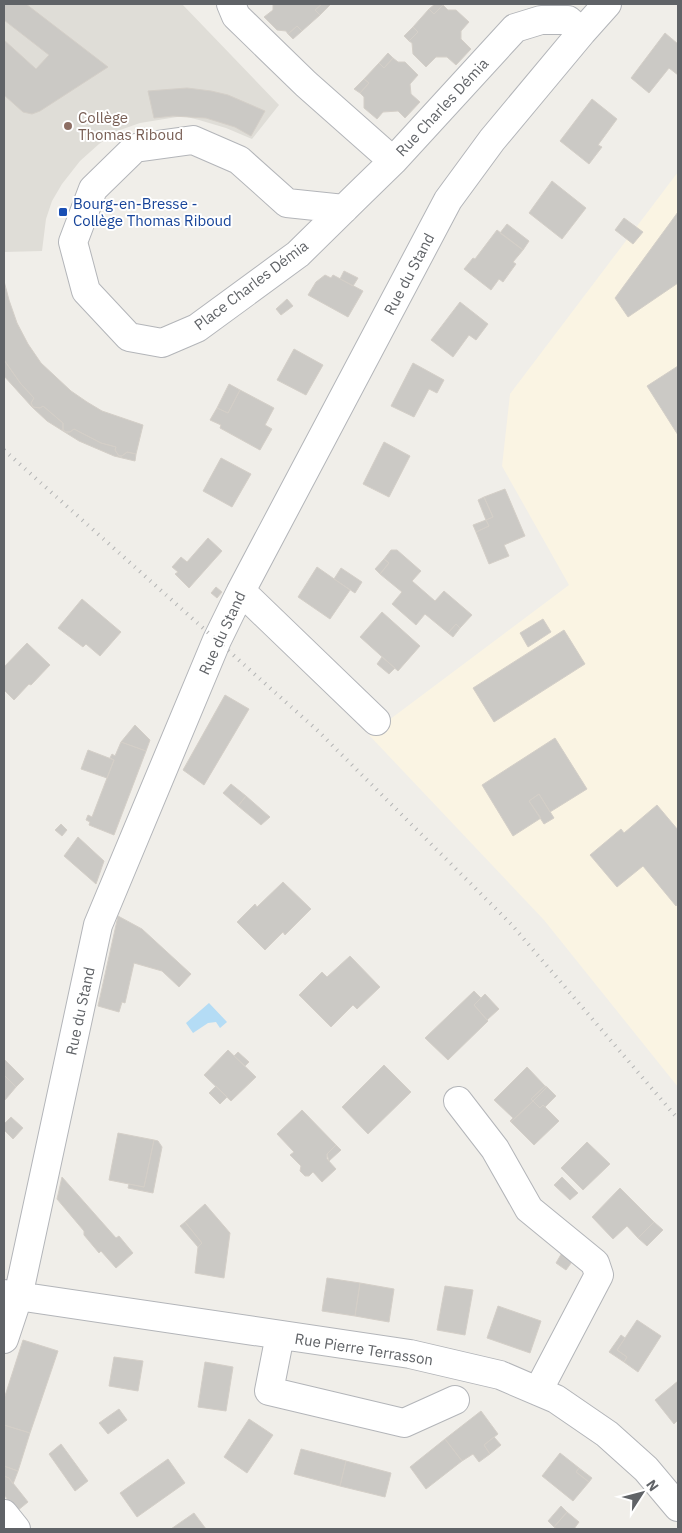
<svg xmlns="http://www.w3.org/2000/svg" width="682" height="1533" font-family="'IBM Plex Sans',sans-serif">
<rect width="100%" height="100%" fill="#f0eee9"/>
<!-- commercial -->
<path fill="#faf4e3" d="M678,172V1087L544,920L369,735L569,585L502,466L510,394Z"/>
<!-- education -->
<path fill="#dfddd7" d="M4,4H182L279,105L252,139L226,128L199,120L183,116L140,123L120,130L99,144L80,161L62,184L52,201L46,219L42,251L4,252Z"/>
<!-- water -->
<path fill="#b4dcf5" d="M209,1003L227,1022L220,1028L216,1022L208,1023L193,1033L186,1023Z"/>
<!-- building -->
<path fill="#cbc9c5" stroke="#d4cfc8" d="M4,4H26L108,67L40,111L32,114L23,112L4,95V40L36,69L49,55L4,20Z
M273,4H322L315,10L320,15L302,31L297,26L288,34L286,31L277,30L264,17L273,10Z
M322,4H328L330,5L320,15L315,10Z
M435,4H442L443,5L434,14L429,9Z
M443,5L448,10H456L469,22L461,31V39L471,49L456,65L447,57H436L426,67L413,54L412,43L409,41L418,32L413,27L429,9L434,14Z
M297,26L302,31L293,39L288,34Z
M413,27L418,32L409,41L404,36Z
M665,33L678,44V75L669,68L649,93L631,78Z
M388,53L393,58L384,68L379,63Z
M393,58L398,62H405L418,75L410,84L411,94L420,102L405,118L398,111L383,112L377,119L364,108V97L360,93L369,83L364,79L379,63L384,68Z
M364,79L369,83L360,93L354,89Z
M187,88L211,91L228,95L265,111L251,136L235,127L206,118L173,116L154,118L148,91Z
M592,99L617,119L598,145L602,147L589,164L560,141Z
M552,181L586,208L562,239L529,213Z
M678,212V283L628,317L615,298Z
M624,218L643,232L633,244L615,230Z
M507,224L529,241L523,250L500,233Z
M497,230L523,250L513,262L516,264L503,282L499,279L491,290L464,269L473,258L475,259Z
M344,271L358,278L353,286L340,279Z
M325,275L331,278L333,275L363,291L348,317L308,295L316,282Z
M4,281L9,300L17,323L28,344L41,363L71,391L87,402L102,411L143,425L136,454L127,452L122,456H119L115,450L116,447L101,443L74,429L70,432H66L63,430V423L43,406L40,408L33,407L31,403L34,398L21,384L4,360Z
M287,299L293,306L281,315L276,309Z
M460,302L488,324L476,340L469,335L453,357L431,340Z
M294,349L323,365L306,395L277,380Z
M4,360L21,384L34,398L31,403L33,407L40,408L43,406L63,423V430L66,432H70L74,429L101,443L116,447L115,450L119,456H122L127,452L136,454L135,461L114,456L79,441L47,421L32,407L4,376Z
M413,363L444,380L437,393L429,389L414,417L391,406Z
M678,366V435L647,386Z
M229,384L240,390L228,413L217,408Z
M240,390L274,408L265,425L272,429L260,450L220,428L221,425L210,420L217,408L228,413Z
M384,442L410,456L389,497L363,484Z
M221,458L251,474L232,507L203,491Z
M505,489L525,536L504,545L509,556L489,564L476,532L489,526L486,520L493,517L484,497Z
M484,497L493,517L486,520L478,500Z
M486,520L489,526L476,532L473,525Z
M208,538L222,551L189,588L175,574L178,572L172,567L181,557L187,562Z
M391,550H397L421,571L412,581L435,601L444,591L472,615L460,628L456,624L448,633L425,614L416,625L392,604L402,592L380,574L389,563L384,559Z
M384,559L389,563L380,574L375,569Z
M317,567L350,590L330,619L298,597Z
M341,568L362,582L355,593L334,579Z
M216,587L222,592L217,598L211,593Z
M82,599L121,632L100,656L86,644L83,647L58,628Z
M382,612L420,646L398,671L360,637Z
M543,619L551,632L528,647L520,633Z
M456,624L460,628L453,637L448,633Z
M564,630L585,664L494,722L473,688Z
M27,643L50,665L31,685L29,684L14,700L4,690V667Z
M382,657L395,668L389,674L377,664Z
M225,695L249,709L204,785L183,770Z
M135,725L150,740L146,751L121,742Z
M555,738L587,789L550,812L539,794L529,801L541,818L513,836L482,785Z
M121,742L146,751L114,835L89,825L90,822L86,820L88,815L92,817L114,760L110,758L112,754L115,756Z
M88,750L114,760L107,778L81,769Z
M231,784L246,796L238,806L223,793Z
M539,794L554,818L544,824L529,801Z
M246,796L270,817L261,825L238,806Z
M657,805L678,830V903L676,906L643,866L617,887L590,855L621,829L624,833Z
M61,824L67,830L62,836L55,830Z
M78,837L104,861L96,884L64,856Z
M283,882L311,909L285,935L283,932L265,950L237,922L255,904L257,907Z
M118,916L142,929L191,974L179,987L162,971L134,963L125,1003L122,1002L119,1012L98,1006Z
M350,956L380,987L357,1009L353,1005L331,1027L299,995L322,972L327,977Z
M474,991L481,998L474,1005L488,1021L448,1060L425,1038Z
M485,994L499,1009L487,1020L474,1005Z
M228,1050L256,1077L231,1101L204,1075Z
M238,1052L249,1062L245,1066L234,1056Z
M4,1059L24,1079L16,1087L4,1075Z
M384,1065L411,1092L368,1134L342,1107Z
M527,1067L545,1086L531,1099L533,1101L511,1122L510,1121L513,1118L494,1100Z
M4,1075L16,1087L5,1100L4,1099Z
M216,1086L227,1097L220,1104L209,1093Z
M545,1086L547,1087L533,1101L531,1099Z
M547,1087L556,1096L545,1107L543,1105L540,1108L533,1101Z
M533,1101L540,1108L543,1105L559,1121L534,1145L511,1122Z
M302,1110L336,1145L327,1154V1159L336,1169L322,1182L313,1172L309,1176H305L300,1171L301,1166L290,1155L294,1152L277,1134Z
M11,1117L23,1128L13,1139L4,1130V1124Z
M118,1133L154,1140L144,1187L109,1180Z
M154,1140L158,1141L162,1147L153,1193L128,1188L129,1184L144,1187Z
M587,1142L610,1164L583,1190L561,1168Z
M336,1145L341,1150L329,1161L327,1154Z
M62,1177L116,1238L119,1236L133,1253L116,1268L101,1251L99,1253L84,1235V1231L57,1199Z
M562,1177L578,1193L570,1200L554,1185Z
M620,1188L654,1222L638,1238L627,1226L613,1239L592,1217Z
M205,1204L230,1233L224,1278L195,1273L198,1247L202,1243L185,1222Z
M185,1222L202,1243L198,1247L180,1226Z
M654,1222L663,1230L647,1246L638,1238Z
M563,1251L574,1259L566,1270L556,1263Z
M327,1278L360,1283L355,1316L322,1311Z
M360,1283L394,1289L389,1322L355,1316Z
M445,1286L473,1290L465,1335L437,1330Z
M498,1306L541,1321L530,1353L487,1338Z
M637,1320L661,1336L638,1372L624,1362L627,1357L617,1350Z
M621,1335L625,1338L617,1350L627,1357L624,1362L609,1352Z
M23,1340L58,1351L30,1433L4,1425V1399Z
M114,1357L143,1361L138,1391L109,1386Z
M205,1362L233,1367L226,1411L198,1407Z
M678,1381V1420L674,1424L655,1400Z
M119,1409L127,1420L108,1434L99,1423Z
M481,1411L498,1434L484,1445L490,1454L479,1462L473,1454L462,1461L445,1439Z
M249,1419L273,1435L247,1473L224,1457Z
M4,1425L30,1433L18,1471L4,1466Z
M494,1437L501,1445L490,1454L484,1445Z
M445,1439L462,1461L426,1489L410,1467Z
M61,1444L88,1481L75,1491L49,1454Z
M301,1449L346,1461L340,1486L294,1474Z
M560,1453L579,1468L576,1472L589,1482L573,1501L542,1476Z
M168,1459L185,1483L137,1517L120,1493Z
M346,1461L391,1473L385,1497L340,1486Z
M4,1466L18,1471L13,1484L9,1478L4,1476Z
M579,1468L592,1478L589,1482L576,1472Z
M4,1476L9,1478L28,1502L17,1511L4,1495Z
M561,1506L567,1512L554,1527L548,1521Z
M567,1512L579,1522L574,1529H557L554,1527Z
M194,1513L206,1529H171Z"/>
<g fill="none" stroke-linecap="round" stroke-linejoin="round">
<defs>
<path id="minor" d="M231,4L236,16L306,84L393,161
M344,209L287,203L239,160L193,140L135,148L93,189L73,242L86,291L129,337L162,343L197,328L298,254L356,197L393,161L515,28L541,20H568L582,32
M241,591L376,721
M458,1101L495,1149L529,1209L595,1263L599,1275L538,1391
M4,1294L410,1354L500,1375L556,1399L607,1434L646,1469L678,1507
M280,1335L269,1391L404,1423L455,1400
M4,1339L18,1297L98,925L217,640L241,591L448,200L492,140L582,32L607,4
M4,1514L16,1529"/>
</defs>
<!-- minor casing -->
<use href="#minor" stroke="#b3b5b9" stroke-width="30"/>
<!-- minor -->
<use href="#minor" stroke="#fff" stroke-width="28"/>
<!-- rail -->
<path stroke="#b4b5b5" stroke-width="4" stroke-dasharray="1 6" stroke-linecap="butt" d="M4,450L317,730L511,924L678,1119"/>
</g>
<!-- markers -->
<circle fill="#8d6e63" stroke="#fff" stroke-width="2" cx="68" cy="126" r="5"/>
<rect fill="#1a4fb4" stroke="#fff" stroke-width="2" x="58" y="207" width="10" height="10" rx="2.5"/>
<g text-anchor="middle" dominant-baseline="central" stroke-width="4" stroke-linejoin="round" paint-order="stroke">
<!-- street labels -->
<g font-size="15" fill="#606367" stroke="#fff">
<text transform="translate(442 107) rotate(-47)">Rue Charles Démia</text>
<text transform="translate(409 274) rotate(-62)">Rue du Stand</text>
<text transform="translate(251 285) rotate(-37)">Place Charles Démia</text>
<text transform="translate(222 633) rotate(-65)">Rue du Stand</text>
<text transform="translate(80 1011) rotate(-78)">Rue du Stand</text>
<text transform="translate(364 1349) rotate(9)">Rue Pierre Terrasson</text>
</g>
<!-- education labels -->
<g font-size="15" fill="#785e54" stroke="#fff" text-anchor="start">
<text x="78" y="117">Collège<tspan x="78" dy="17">Thomas Riboud</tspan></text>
</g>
<!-- transit labels -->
<g font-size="15" fill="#164399" stroke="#fff" text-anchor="start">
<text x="73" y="203">Bourg-en-Bresse -<tspan x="73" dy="17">Collège Thomas Riboud</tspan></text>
</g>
</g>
<!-- border -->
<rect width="682" height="1533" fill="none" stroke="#606367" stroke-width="10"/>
<!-- north arrow -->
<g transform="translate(642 1493) rotate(54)" stroke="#ffffff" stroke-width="4" paint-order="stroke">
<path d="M0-4L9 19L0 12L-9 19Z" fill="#606367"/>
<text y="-8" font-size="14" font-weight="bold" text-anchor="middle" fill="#606367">N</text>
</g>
</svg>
